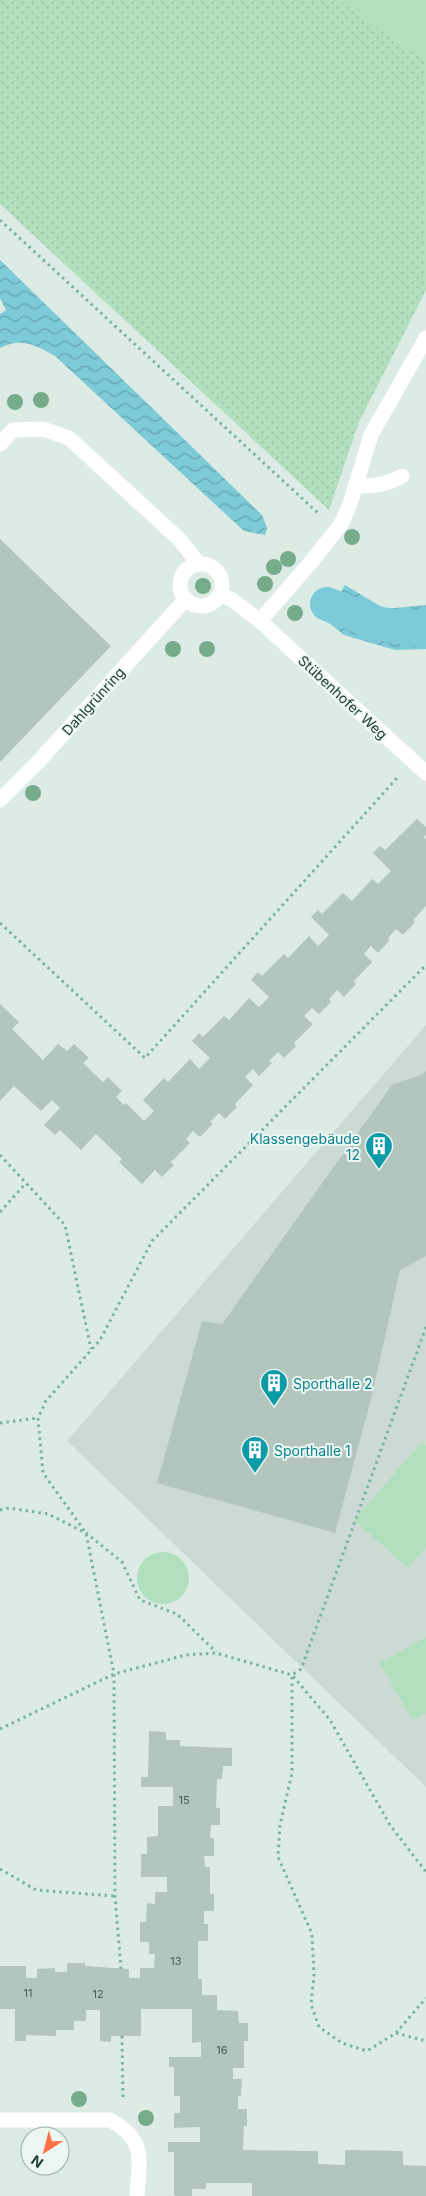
<svg xmlns="http://www.w3.org/2000/svg" width="426" height="2196" font-family="Inter,sans-serif">
<defs>
<pattern id="garden-dots" width="8" height="8" patternUnits="userSpaceOnUse" patternTransform="scale(1.25)"><rect width="8" height="8" fill="#b2dfbe"/><path d="M2 2h.1M6 6h.1" fill="none" stroke="#99c0a4" stroke-width="1.8" stroke-linecap="round"/></pattern>
<pattern id="water-waves" width="16" height="10" patternUnits="userSpaceOnUse" patternTransform="scale(1.25)"><rect width="16" height="10" fill="#7dcad8"/><path d="M0 5q4-4 8 0t8 0" fill="none" stroke="#66a5b0"/></pattern>
</defs>
<rect width="100%" height="100%" fill="#ddebe5"/>
<!-- built -->
<path fill="#cbdbd4" d="M426,1025V1787L67,1441Z"/>
<!-- green -->
<path fill="#b2dfbe" d="M338,0H426V61Z
M422,1442L426,1446V1547L408,1568L354,1520Z
M137 1578a26 26 0 1 1 52 0a26 26 0 1 1-52 0Z
M426,1637V1713L412,1720L380,1663Z"/>
<!-- garden -->
<path fill="url(#garden-dots)" d="M0,0H338L426,61V290L359,422L329,510L0,204Z"/>
<!-- water -->
<path fill="url(#water-waves)" d="M0,260L262,515L267,528L265,535L244,531L55,356C35,345 22,337 0,348V314L6,310L0,298Z
M345,585L385,609L426,605V649L395,650L344,635L324,619Z"/>
<g fill="none" stroke-linecap="round" stroke-linejoin="round">
<!-- canal -->
<path stroke="#7dcad8" stroke-width="34" d="M327,604L376,623L426,631"/>
</g>
<!-- building -->
<path fill="#b2c6be" d="M0,539L111,646L0,762Z
M417,819L426,827V835L424,837L426,840V906L413,920L415,922L403,935L396,929L388,938L390,940L378,953L371,946L364,954L372,962L354,981L356,984L344,997L337,990L329,999L331,1002L319,1014L312,1008L304,1016L313,1024L294,1043L296,1046L284,1058L278,1052L269,1061L272,1063L259,1076L253,1069L245,1077L253,1085L235,1104L237,1107L225,1119L219,1113L210,1122L213,1124L200,1137L193,1131L186,1139L190,1143L171,1162L174,1165L162,1177L155,1170L142,1184L119,1162L122,1159L96,1134L81,1150L60,1130L55,1135L44,1125L60,1108L52,1100L41,1111L14,1086L0,1101V1004L19,1022L12,1029L43,1060L58,1044L67,1051L74,1044L89,1058L83,1063L103,1082L108,1077L122,1091L116,1097L124,1105L126,1103L144,1121L154,1111L143,1100L164,1078L168,1082L190,1059L199,1069L210,1058L192,1041L199,1033L203,1037L224,1016L229,1020L249,998L259,1007L269,997L251,980L258,972L262,976L284,954L288,958L309,936L318,946L329,935L311,917L318,910L322,914L343,893L352,901L372,879L378,884L391,871L373,853L380,846L385,850Z
M426,1071V1256L400,1270L371,1399L335,1533L157,1483L202,1321L222,1324L392,1085L423,1074Z
M149,1731L166,1732V1740H180V1746L232,1748V1766H223L222,1779H217L216,1808H220V1825H211L210,1838H214V1856H204L205,1867H210V1894H214V1911H204V1924H208V1941H198V1979H202V1995H217V2010L238,2011L239,2023H248V2041H244V2068H233V2079H242L241,2096H238V2109H247V2126H244L243,2150L318,2151V2164L345,2165V2150L403,2151V2165L426,2166V2196H252V2183H206V2189H192V2196H176L174,2195V2152H168V2142H200V2127L174,2128V2113H180V2096H174V2067H169V2057H201V2042L192,2043V2009H141V2036H111V2042L100,2041V2010H86V2021H74V2030H56V2036L26,2035V2041H15V2009H0V1966H26V1978H37V1969L55,1968V1972H67V1963H85V1966L129,1969V1978H140V1968H154L155,1954H149V1942H140V1922H146L147,1903L155,1904V1892H167V1877H141V1854H147V1837L158,1836V1806H173V1787H141V1777H148Z"/>
<g fill="none" stroke-linecap="round" stroke-linejoin="round">
<!-- path -->
<path stroke="#79b3a0" stroke-width="3" stroke-dasharray="2.5 4" stroke-linecap="butt" d="M0,220L318,513
M0,923L145,1058L397,778
M0,1155L65,1225L91,1349
M0,1212L26,1183
M426,1327L301,1669L292,1675V1773L280,1825L278,1857L312,1934L314,1975L311,2004L319,2027L342,2043L367,2051L396,2033L426,1998
M0,1423L38,1418
M0,1510L9,1508L48,1514L86,1533L122,1562L140,1600L177,1614L216,1652
M0,1729L114,1674L186,1655L216,1653L292,1675L330,1720L390,1825L426,1872
M0,1869L36,1890L115,1896
M121,1969L115,1896L114,1674L86,1533L43,1473L38,1418L46,1401L100,1340L152,1241L426,965
M396,2033L426,2041
M122,2036L123,2100"/>
<!-- minor -->
<path stroke="#fff" stroke-width="15" d="M0,444L13,430L43,429L69,438L179,539L199,564
M355,486C373,486 386,485 402,476
M180 585a21 21 0 1 1 42 0a21 21 0 1 1-42 0Z
M220,595L231,599L260,621L426,773
M260,621L311,562L341,524L350,504L371,435L426,338
M0,800L38,762L185,600
M0,2120H110C147,2140 139,2159 137,2196"/>
</g>
<!-- trees -->
<g fill="#76ac8c">
<circle cx="41" cy="400" r="8"/>
<circle cx="15" cy="402" r="8"/>
<circle cx="352" cy="537" r="8"/>
<circle cx="288" cy="559" r="8"/>
<circle cx="274" cy="567" r="8"/>
<circle cx="265" cy="584" r="8"/>
<circle cx="203" cy="586" r="8"/>
<circle cx="295" cy="613" r="8"/>
<circle cx="173" cy="649" r="8"/>
<circle cx="207" cy="649" r="8"/>
<circle cx="33" cy="793" r="8"/>
<circle cx="79" cy="2099" r="8"/>
<circle cx="146" cy="2118" r="8"/>
</g>
<!-- icons -->
<defs>
<symbol id="building-pin" viewBox="-11 -11 22 30"><path d="M0 17L-7.5 6A9.5 9.5 0 1 1 7.5 6Z" fill="#0f9aa8" stroke="#edf7f2"/><path d="M-4-6H4V6H1V3H-1V6H-4ZM-2.5-4.3h1.7v1.8h-1.7ZM.8-4.3h1.7v1.8H.8ZM-2.5-1h1.7V.8h-1.7ZM.8-1h1.7V.8H.8Z" fill="#fff"/></symbol>
</defs>
<g fill-rule="evenodd">
<use href="#building-pin" x="363" y="1130" width="32" height="43"/>
<use href="#building-pin" x="258" y="1367" width="32" height="43"/>
<use href="#building-pin" x="239" y="1434" width="32" height="43"/>
</g>
<g text-anchor="middle" dominant-baseline="central" stroke-width="4" stroke-linejoin="round" paint-order="stroke">
<!-- number labels -->
<g font-size="11" fill="#425e56">
<text x="184" y="1800">15</text>
<text x="176" y="1961">13</text>
<text x="28" y="1993">11</text>
<text x="98" y="1994">12</text>
<text x="222" y="2050">16</text>
</g>
<!-- street labels -->
<g font-size="14" fill="#1d3c34" stroke="#edf7f2">
<text transform="translate(343 697) rotate(43)">Stübenhofer Weg</text>
<text transform="translate(93 701) rotate(-48)">Dahlgrünring</text>
</g>
<!-- culture labels -->
<g font-size="14" fill="#0d838f" stroke="#edf7f2" text-anchor="start">
<text x="360" y="1138" text-anchor="end">Klassengebäude<tspan x="360" dy="16">12</tspan></text>
<text x="293" y="1383">Sporthalle 2</text>
<text x="274" y="1450">Sporthalle 1</text>
</g>
</g>
<!-- north arrow -->
<g transform="translate(45 2151) rotate(216)"><circle r="24" fill="#edf7f2" stroke="#9aaca6"/>
<path d="M0-4L9 19L0 12L-9 19Z" fill="#ff7347"/>
<text y="-8" font-size="14" font-weight="bold" text-anchor="middle" fill="#1d3c34">N</text>
</g>
</svg>
